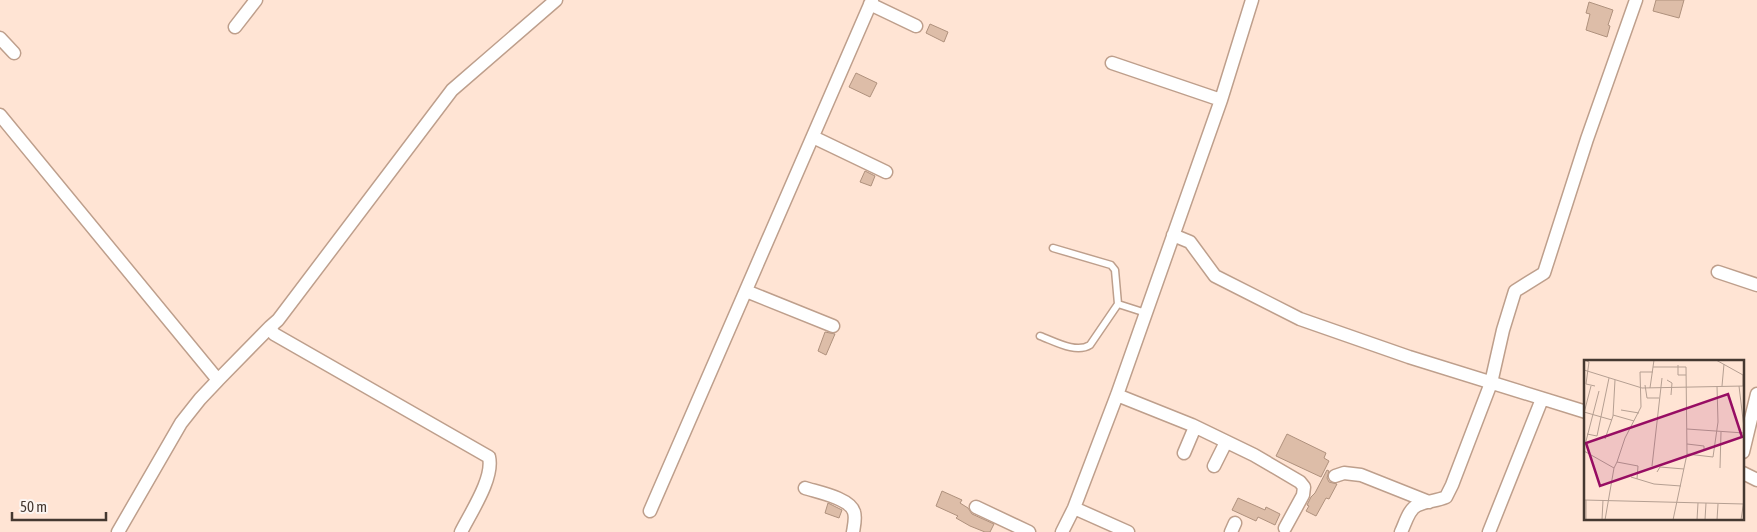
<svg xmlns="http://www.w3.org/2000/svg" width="1757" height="532" font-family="'Asap Condensed',sans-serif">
<rect width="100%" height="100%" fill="#ffe4d4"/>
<!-- building -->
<path fill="#ddbda8" stroke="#af917d" d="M1656,0H1684L1679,18L1653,11Z
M1589,2L1613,10L1608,25L1610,26L1607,37L1586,30L1590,14L1586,13Z
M930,24L948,32L944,42L926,33Z
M856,73L877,83L870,97L849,87Z
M865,171L875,176L871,186L860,182Z
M825,332L835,334L826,355L818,351Z
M1287,434L1326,453L1324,458L1329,461L1321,477L1276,456Z
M1327,470L1329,471L1327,478L1329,482L1337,484L1329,499L1326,498L1316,516L1306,511L1309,506L1307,505L1311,497L1315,493Z
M942,491L962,500L960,503L968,508L972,514L994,524L990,532H985L970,526L956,518L958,516L936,506Z
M1238,498L1265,510L1266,507L1280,514L1275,525L1258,517L1256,521L1232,510Z
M828,503L842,510L839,518L825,513Z"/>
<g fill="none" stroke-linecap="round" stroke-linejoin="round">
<defs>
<path id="lane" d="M1053,248L1111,265L1115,270L1118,304L1146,313
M1040,336C1054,341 1076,354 1090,345L1118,304"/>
<path id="street" d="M870,4L916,26
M235,27L256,0
M0,38L14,53
M1112,63L1221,100
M0,115L218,380L270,327
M813,137L886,172
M1173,235L1190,242L1215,276L1300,319L1409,357L1586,412
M1718,272L1757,285
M746,291L833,326
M1117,395L1192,425L1254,455L1300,482L1304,487L1303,495L1285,528
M1743,452L1757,394
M1184,453L1195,427
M1214,466L1226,442
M1743,473L1757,480
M1335,476L1344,473L1361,475L1429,502
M805,488C817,492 850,498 854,512C856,518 854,526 853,532
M976,507L1029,532
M1074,508L1128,532
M650,511L872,0
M118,532L181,423L200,399L218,380
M461,532C471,512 494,478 489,457L274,334L270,327L278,320L452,90L556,0
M1062,532L1074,508L1117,395L1221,100L1252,0
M1231,532L1235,523
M1401,532C1405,524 1409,508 1418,505C1427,501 1437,501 1446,497L1452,485L1491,383L1503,330L1515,291L1544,273L1587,139L1636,0
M1489,532L1542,399"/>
</defs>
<!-- lane casing -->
<use href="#lane" stroke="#be9f8c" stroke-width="9"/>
<!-- street casing -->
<use href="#street" stroke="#be9f8c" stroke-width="15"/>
<!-- lane -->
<use href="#lane" stroke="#fff" stroke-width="6"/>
<!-- street -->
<use href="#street" stroke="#fff" stroke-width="12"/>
</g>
<!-- overview -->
<g transform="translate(1584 360)">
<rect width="160" height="160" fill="#ffe4d4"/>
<path fill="none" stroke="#b59f92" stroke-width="1" d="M1,0L5,2L2,24L11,26M132,0L159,15V26M94,5V15H102M69,7H102L103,94L89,160M0,10L58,28L160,26M83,20L88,23L87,35M61,25L63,38H75M138,26L140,4M155,26L160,68M66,28L70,0M37,50L55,53M0,52L28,60M0,53L7,26M29,55L50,61M103,69L160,73M3,74L13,76L25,18M21,79L29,56L31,20M103,84L120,86V90M1,85L15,31M0,91L30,108L33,102M103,94L129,97L134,62L133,26M68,106L78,18M136,108L137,72M73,112L76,107L100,109M47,117L70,124L97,126M53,119L54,106L33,102L41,78L57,47L56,12H69M0,140L160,144M2,160V140M18,160L19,140M21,160L30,108M113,160L114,143M121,160L122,143M133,160L134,144M157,160L160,140"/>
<path fill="#970d63" fill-opacity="0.15" stroke="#970d63" stroke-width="2.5" d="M144,34L158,77L16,126L2,83Z"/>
<rect width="160" height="160" fill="none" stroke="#453830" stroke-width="2.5"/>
</g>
<!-- scale -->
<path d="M12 512v8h94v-8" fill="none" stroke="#453830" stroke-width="2.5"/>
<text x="20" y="512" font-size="15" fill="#453830" stroke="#fcf5f1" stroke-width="4" paint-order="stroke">50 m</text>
</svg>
